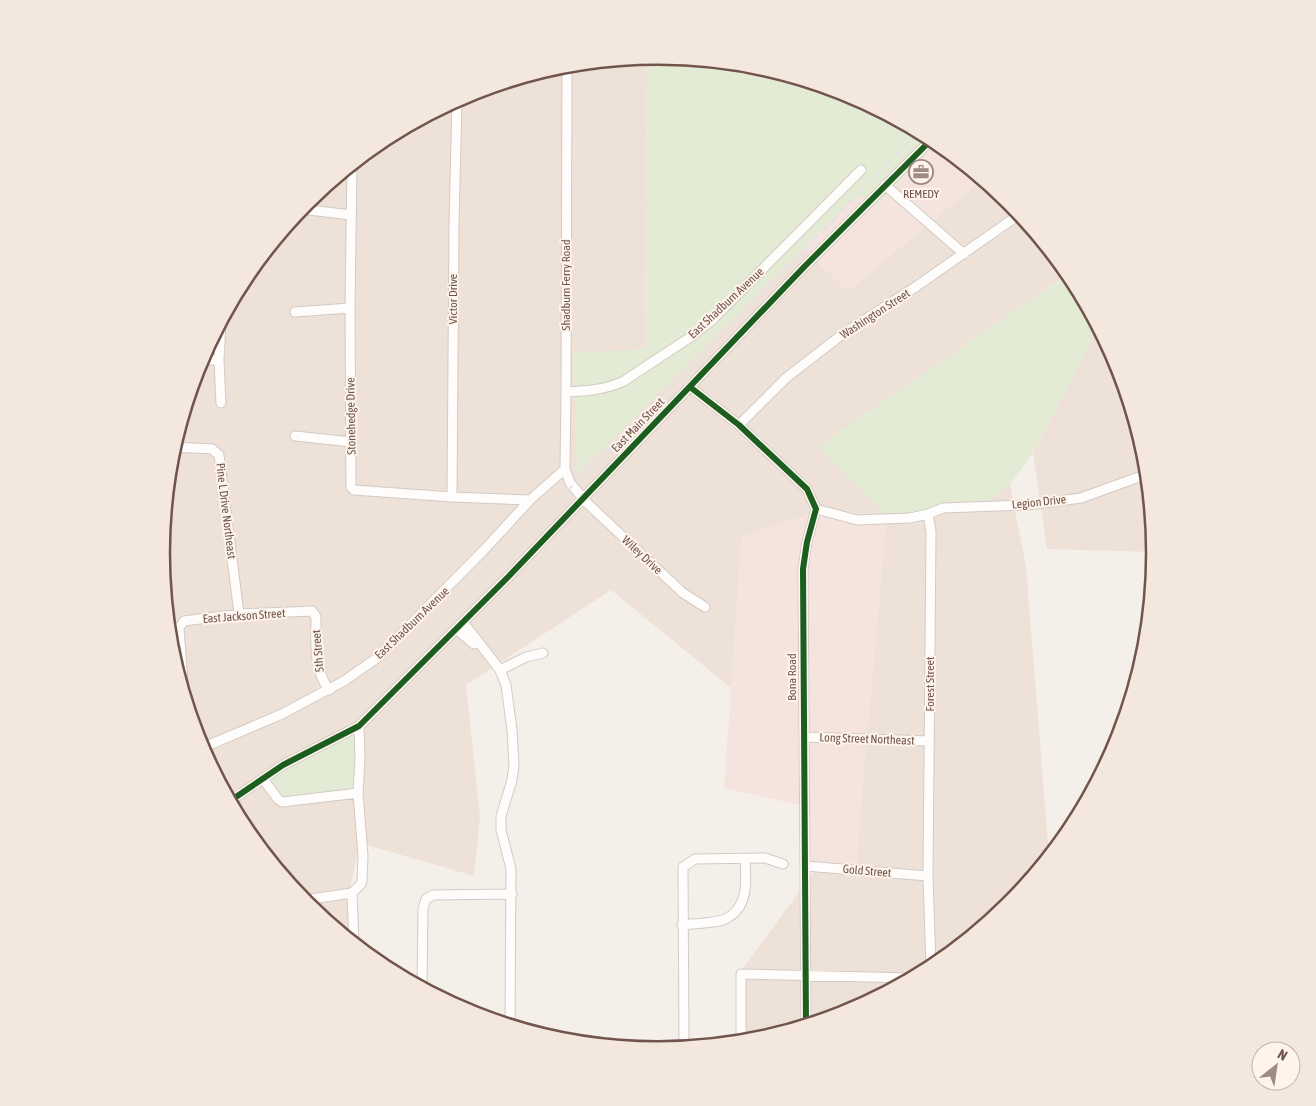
<svg xmlns="http://www.w3.org/2000/svg" width="1316" height="1106" font-family="'Asap Condensed',sans-serif">
<rect width="100%" height="100%" fill="#f5efea"/>
<!-- residential -->
<path fill="#eee1d8" d="M647,57L645,349L577,473L803,248L848,291L982,179L1009,202L1068,274L817,448L983,505L1010,484L1026,567L1049,856L1009,904L934,966L848,1012L755,1040L741,1042V971L813,873H855L886,516L825,509L742,537L731,688L611,590L466,685L480,817L474,876L360,843L348,897L350,940L307,904L245,829L199,743L171,650L161,553L171,456L199,363L245,277L307,202L382,140L468,94L561,66Z
M1096,324L1117,363L1145,456L1155,552L1047,549L1033,453L1086,350Z"/>
<!-- commercial -->
<path fill="#f5e3de" d="M937,143L982,179L848,291L803,248L856,195L900,182Z
M825,509L887,516L855,873H813L804,806L724,788L742,537Z"/>
<!-- green -->
<path fill="#e4ebd5" d="M658,56L755,66L848,94L937,143L876,206L856,195L577,474L574,353L645,349L647,57Z
M1068,274L1096,324L1086,350L1033,453L1010,484L983,505L887,516L817,447Z
M350,735H354L355,740L356,784L350,791L282,799L270,785V780C288,762 327,748 350,735Z"/>
<g fill="none" stroke-linecap="round" stroke-linejoin="round">
<defs>
<path id="minor" d="M567,65L566,392L565,469L570,483L588,504L683,593L705,607
M352,164L350,308L351,487L354,490L452,497L530,500
M885,185L964,254
M301,209L351,215
M295,312L350,308
M221,323L219,360L221,403
M201,360H219
M690,387L739,425L807,489L816,509L807,542L803,569L806,1025
M566,392C587,391 605,390 624,381L692,336L711,321L861,170
M739,425L786,378L844,333L914,288L1020,214
M295,436L352,442
M174,447L212,449L219,455L239,614
M452,497L454,224L457,100
M816,509L857,520L910,518L928,514L931,532L928,876L931,968
M928,514L943,508L1028,505L1081,498L1147,474
M463,622L500,670L506,685L512,730L514,765L512,780L501,816V830L511,869L510,1025
M456,629L474,644
M500,670L526,657L543,653
M184,695L179,628L184,621L239,614L312,611L316,617C316,643 313,668 329,690
M804,737L929,741
M202,748L282,714L344,681L377,658L484,550L530,500L565,469
M263,779L278,799L282,802L358,793
M230,801L283,765L359,726L509,576L805,266L932,139
M805,866L928,876
M352,893L354,943
M304,900L352,893L361,884L362,880L363,856L358,793L360,759L359,726
M682,925C695,923 719,924 729,917C749,905 746,878 745,859
M422,988L423,909L426,899L433,895L512,894
M741,1042V974L912,978
M684,1047L683,867L695,859L765,858L783,864"/>
</defs>
<!-- minor casing -->
<use href="#minor" stroke="#d2cac5" stroke-width="11"/>
<!-- minor -->
<use href="#minor" stroke="#fefdfc" stroke-width="9"/>
<!-- rail -->
<path stroke="#e4e1e4" stroke-width="2" stroke-dasharray="8 5" stroke-linecap="butt" d="M212,767C294,741 350,697 416,645L919,132"/>
<defs>
<path id="cycleway" d="M690,387L739,425L807,489L816,509L807,542L803,569L806,1025
M230,801L283,765L359,726L509,576L805,266L932,139"/>
</defs>
<!-- cycleway casing -->
<use href="#cycleway" stroke="#fef4eb" stroke-width="9"/>
<!-- cycleway -->
<use href="#cycleway" stroke="#1b5e20" stroke-width="6"/>
</g>
<!-- icons -->
<defs>
<symbol id="office-ring" viewBox="-11 -11 22 22"><circle r="9.5" fill="#fef4eb" stroke="#9f8b83" stroke-width="1.5"/><path d="M-6-3h4V-5.5h4V-3h4V5H-6ZM-1-4.5V-3h2v-1.5ZM-6 0V1H6V0Z" fill="#9f8b83"/></symbol>
</defs>
<g fill-rule="evenodd">
<use href="#office-ring" x="907" y="158" width="28" height="28"/>
</g>
<g text-anchor="middle" dominant-baseline="central" stroke-width="4" stroke-linejoin="round" paint-order="stroke">
<!-- poi labels -->
<g font-size="12" fill="#71554c" stroke="#fef4eb">
<text x="921" y="194">REMEDY</text>
</g>
<!-- street labels -->
<g font-size="12" fill="#71554c" stroke="#fef4eb">
<text transform="translate(566 285) rotate(-90)">Shadburn Ferry Road</text>
<text transform="translate(453 299) rotate(-90)">Victor Drive</text>
<text transform="translate(726 303) rotate(-43)">East Shadburn Avenue</text>
<text transform="translate(875 314) rotate(-33)">Washington Street</text>
<text transform="translate(351 416) rotate(-91)">Stonehedge Drive</text>
<text transform="translate(638 425) rotate(-46)">East Main Street</text>
<text transform="translate(1039 502) rotate(-6)">Legion Drive</text>
<text transform="translate(226 511) rotate(83)">Pine L Drive Northeast</text>
<text transform="translate(642 555) rotate(43)">Wiley Drive</text>
<text transform="translate(244 616) rotate(-4)">East Jackson Street</text>
<text transform="translate(412 623) rotate(-44)">East Shadburn Avenue</text>
<text transform="translate(318 651) rotate(-95)">5th Street</text>
<text transform="translate(792 677) rotate(-90)">Bona Road</text>
<text transform="translate(930 684) rotate(-90)">Forest Street</text>
<text transform="translate(867 739) rotate(2)">Long Street Northeast</text>
<text transform="translate(867 871) rotate(5)">Gold Street</text>
</g>
</g>
<!-- crop -->
<path d="M0 0H1316V1106H0ZM170 553a488 488 0 1 1 976 0a488 488 0 1 1-976 0Z" fill="#f3e7de" fill-rule="evenodd"/>
<path fill="none" stroke="#71554c" stroke-width="2.5" d="M170 553a488 488 0 1 1 976 0a488 488 0 1 1-976 0Z"/>
<!-- north arrow -->
<g transform="translate(1276 1066) rotate(30)"><circle r="24" fill="#fef4eb" stroke="#c6b4ab"/>
<path d="M0-4L9 19L0 12L-9 19Z" fill="#9f8b83"/>
<text y="-8" font-size="14" font-weight="bold" text-anchor="middle" fill="#71554c">N</text>
</g>
</svg>
